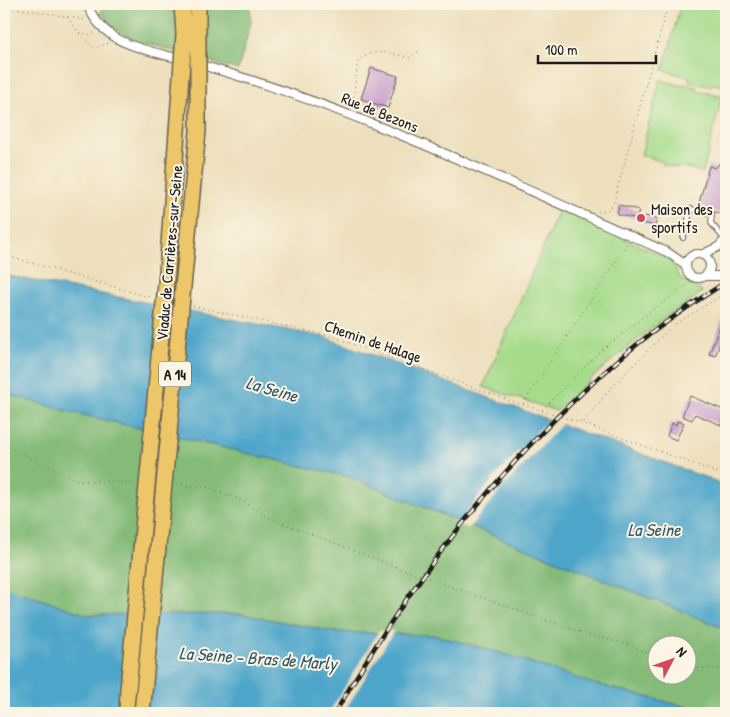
<svg xmlns="http://www.w3.org/2000/svg" width="730" height="717" font-family="'Patrick Hand',sans-serif">
<rect width="100%" height="100%" fill="#fcf5e5"/>
<filter id="ink" filterUnits="userSpaceOnUse"><feTurbulence type="fractalNoise" baseFrequency=".02" numOctaves="2"/><feDisplacementMap in="SourceGraphic" scale="10" xChannelSelector="R" yChannelSelector="G"/><feConvolveMatrix kernelMatrix="1 2 1 2 8 2 1 2 1" color-interpolation-filters="sRGB"/></filter>
<filter id="wash" filterUnits="userSpaceOnUse"><feTurbulence type="fractalNoise" baseFrequency=".0096" numOctaves="4" result="noise"/><feDisplacementMap in="SourceGraphic" scale="20" xChannelSelector="R" yChannelSelector="G"/><feGaussianBlur stdDeviation="1.12" result="paint"/><feColorMatrix in="noise" values="0 0 0 0 0 0 0 0 0 0 0 0 0 0 0 0 0 1.4 0 .05"/><feComposite in="paint" operator="in"/></filter>
<g filter="url(#wash)">
<rect width="100%" height="100%" fill="#eddfbc"/>
<!-- green -->
<path fill="#a6db8c" stroke="#617c54" d="M681,4H726V87L712,83L711,87L689,81L690,77L663,70Z
M660,80L683,86L684,84L698,88V90L722,97L703,172L678,166L677,168L663,165V162L641,155Z
M560,208L672,261L680,278L703,292C650,327 602,366 557,411L483,387Z"/>
<!-- forest -->
<path fill="#84bb78" stroke="#506c4a" fill-rule="evenodd" d="M103,4H250L251,23L238,70L134,40L115,29L101,13Z
M4,393L71,412L349,477L726,629V713H711L591,683L508,655L434,635L334,632L242,614L88,615L4,587ZM658,644H688V674H658Z"/>
<!-- water -->
<path fill="#4da5ca" stroke="#346073" d="M4,275L324,337L726,485V629L349,477L71,412L4,393Z
M4,587L88,615L242,614L334,632L434,635L508,655L591,683L711,713H80L62,710L56,713H9L4,711Z"/>
<!-- pier -->
<path fill="#eddfbc" d="M550,418L563,423L505,485L469,528L457,524L495,477Z
M379,631H394L343,713H329Z"/>
<g id="blocks">
<!-- building -->
<path fill="#c39acb" d="M371,68L398,76L388,108L361,99Z
M726,157V215L698,207L709,166L715,168Z
M619,205L639,210L637,219L617,214Z
M645,216L657,219L655,226L643,223Z
M726,311V347L720,344L715,356L709,354Z
M690,396L726,411L721,425L695,414L692,420L682,416Z
M677,421L684,423L676,440L667,436L672,423L676,425Z"/>
</g>
</g>
<g filter="url(#ink)">
<use href="#blocks" fill-opacity="0" stroke="#656054" stroke-width="1"/>
<g fill="none" stroke-linecap="round" stroke-linejoin="round">
<defs>
<path id="service" d="M683,238L691,209L712,214L711,223L725,240"/>
<path id="minor" d="M87,4C104,46 145,49 184,60
M198,64C361,110 513,184 667,252L686,265
M686 266a12 12 0 1 1 24 0a12 12 0 1 1-24 0Z
M703,254L718,247L726,239
M705,276H725"/>
<path id="motorway" d="M182,4L184,34
M198,4V34
M127,713L128,689"/>
</defs>
<!-- service casing -->
<use href="#service" stroke="#656054" stroke-width="6"/>
<!-- minor casing -->
<use href="#minor" stroke="#656054" stroke-width="10"/>
<!-- motorway casing -->
<use href="#motorway" stroke="#656054" stroke-width="18"/>
<!-- path -->
<path stroke="#656054" stroke-width="1" stroke-dasharray="1 4" stroke-linecap="butt" d="M75,4H76
M4,6L86,20
M67,17L79,33L91,35L97,32
M79,33L94,48L109,43
M353,106L364,104L379,110V118
M352,107L358,61C374,47 391,53 410,58L419,51
M598,212L610,209L614,201L668,4
M4,255L152,298
M193,306L333,337L508,400L582,423L726,476
M523,404L627,244
M542,410L602,350L651,311L697,278
M583,422L610,389L672,326L726,293
M4,445L77,480L135,483
M177,485L207,487L239,499L269,518L404,570L589,635L631,645L658,658
M688,668L726,669"/>
<!-- service -->
<use href="#service" stroke="#fff" stroke-width="4"/>
<!-- minor -->
<use href="#minor" stroke="#fff" stroke-width="8"/>
<!-- motorway -->
<use href="#motorway" stroke="#ecc669" stroke-width="15"/>
<defs>
<path id="rail" d="M335,713C409,584 503,460 616,362C650,332 688,306 726,282"/>
</defs>
<!-- rail casing -->
<use href="#rail" stroke="#1c1c1c" stroke-width="4.5"/>
<!-- rail -->
<use href="#rail" stroke="#fcf5e5" stroke-width="2.5" stroke-dasharray="8" stroke-linecap="butt"/>
<defs>
<path id="motorway-bridge" d="M128,689L167,272L184,34
M142,713L198,131V34"/>
</defs>
<!-- motorway-bridge casing -->
<use href="#motorway-bridge" stroke="#656054" stroke-width="18" stroke-linecap="butt"/>
<!-- motorway-bridge -->
<use href="#motorway-bridge" stroke="#ecc669" stroke-width="15"/>
</g>
</g>
<!-- markers -->
<circle fill="#d1495b" stroke="#fcf5e5" stroke-width="2" cx="641" cy="218" r="5"/>
<g text-anchor="middle" dominant-baseline="central" stroke-width="4" stroke-linejoin="round" paint-order="stroke">
<!-- shield labels -->
<rect fill="#fcf5e5" stroke="#5f5d58" stroke-width="1" x="159" y="361.5" width="32" height="25" rx="4"/>
<g font-size="15" font-weight="bold" fill="#1c1c1c">
<text x="175" y="374">A 14</text>
</g>
<!-- street labels -->
<g font-size="16" fill="#1c1c1c" stroke="#fcf5e5">
<text transform="translate(380 112) rotate(22)">Rue de Bezons</text>
<text transform="translate(169 253) rotate(-85)">Viaduc de Carrières-sur-Seine</text>
<text transform="translate(373 341) rotate(19)">Chemin de Halage</text>
</g>
<!-- poi labels -->
<g font-size="16" fill="#1c1c1c" stroke="#fcf5e5" text-anchor="start">
<text x="651" y="209">Maison des<tspan x="651" dy="18">sportifs</tspan></text>
</g>
<!-- water labels -->
<g font-size="18" font-style="italic" fill="#325a6a" stroke="#fcf5e5">
<text transform="translate(272 389) rotate(16)">La Seine</text>
<text x="654" y="529">La Seine</text>
<text transform="translate(258 658) rotate(4)">La Seine - Bras de Marly</text>
</g>
</g>
<!-- margin -->
<rect width="730" height="717" fill="none" stroke="#fcf5e5" stroke-width="20"/>
<!-- north arrow -->
<g transform="translate(672 660) rotate(49)"><circle r="24" fill="#fcf5e5" stroke="#a29e95"/>
<path d="M0-4L9 19L0 12L-9 19Z" fill="#d1495b"/>
<text y="-8" font-size="14" font-weight="bold" text-anchor="middle" fill="#1c1c1c">N</text>
</g>
<!-- scale -->
<path d="M538 55v8h118v-8" fill="none" stroke="#1c1c1c" stroke-width="2.5"/>
<text x="545" y="55" font-size="15" fill="#1c1c1c" stroke="#fcf5e5" stroke-width="4" paint-order="stroke">100 m</text>
</svg>
